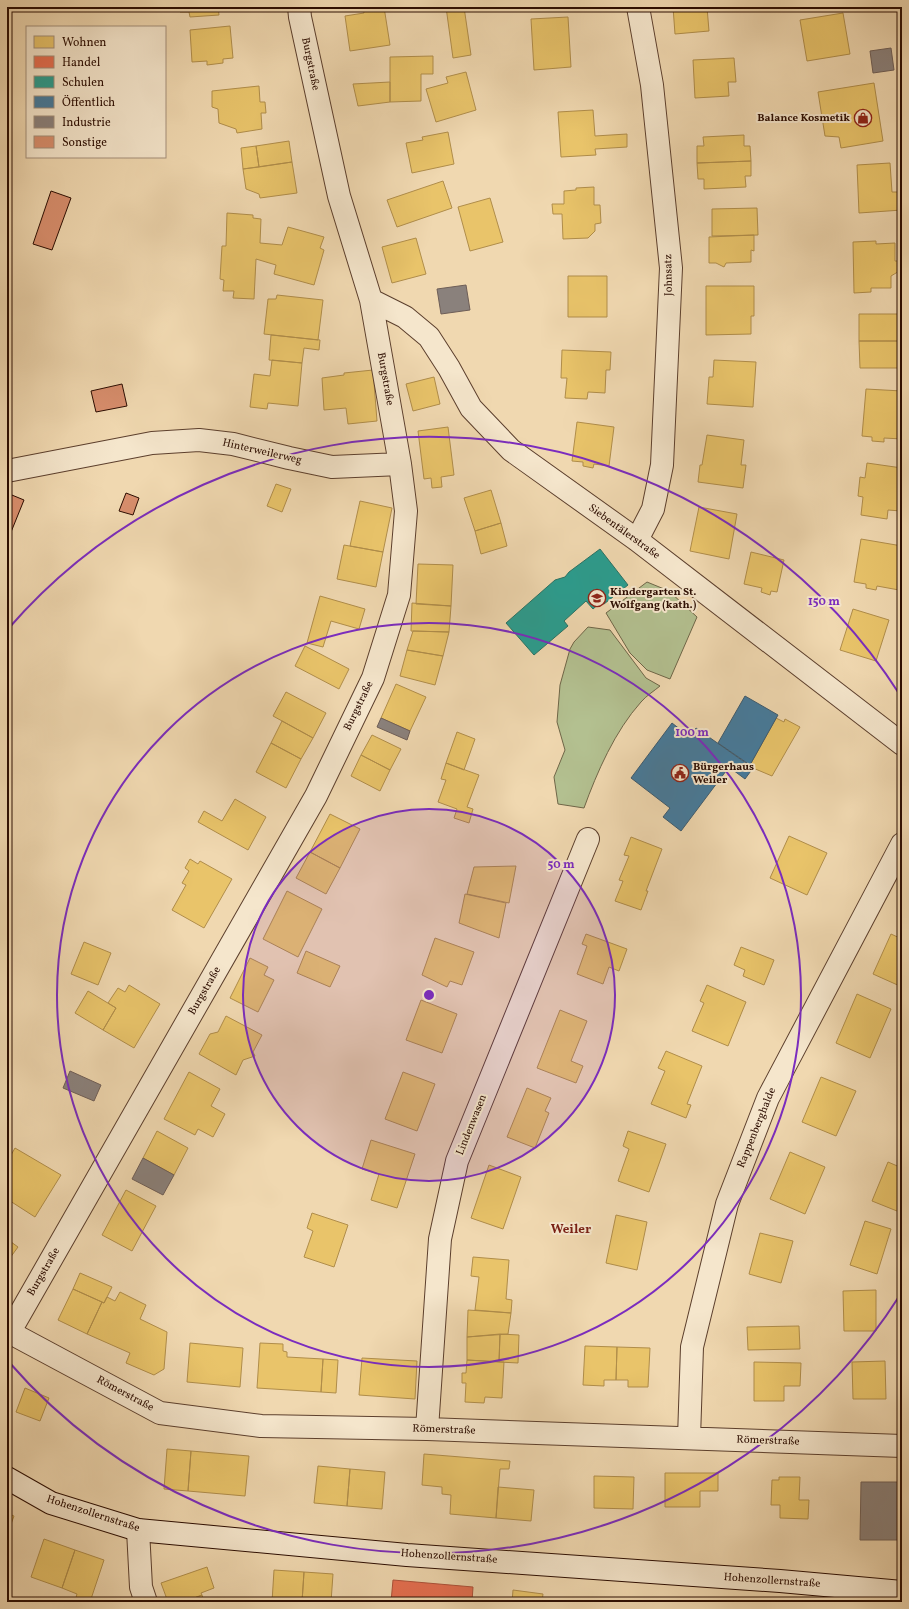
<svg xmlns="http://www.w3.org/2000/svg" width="909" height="1609" font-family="Vollkorn,serif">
<rect width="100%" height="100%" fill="#f0d8b0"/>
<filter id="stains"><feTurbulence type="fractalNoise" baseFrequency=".005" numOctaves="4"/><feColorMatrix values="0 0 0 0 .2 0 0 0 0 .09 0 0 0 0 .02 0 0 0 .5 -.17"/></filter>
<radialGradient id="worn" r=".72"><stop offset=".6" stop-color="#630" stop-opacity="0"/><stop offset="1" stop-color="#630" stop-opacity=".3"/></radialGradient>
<!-- green -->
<path fill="#b3c090" stroke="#6f6648" d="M647,582L669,591L697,617L670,679L647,670L630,653L606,613Z
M588,627L610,630L646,678L660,686C654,691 646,696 641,702C615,731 597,772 584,808L558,804L554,777L565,750L557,722L560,685L570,649L574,642Z"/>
<!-- homes -->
<path fill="#e9c46a" stroke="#b08d4a" d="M180,7H218L219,15L190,17L189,12H180Z
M363,7H384L390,45L350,51L345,16L364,13Z
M446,7H464L471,55L453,58Z
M673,7H707L709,31L675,34Z
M843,13L850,54L807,61L800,20Z
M568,17L571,67L534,70L531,19Z
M230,26L233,58L223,59V63L207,65V61L192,62L190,30Z
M433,56V74H421V101L390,102V57Z
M734,58L736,82H728L729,96L695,98L693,60Z
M466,72L476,110L436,122L426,89L448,83L446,77Z
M390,82V102L358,106L353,84Z
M874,83L883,141L841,148L839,137L825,136L818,92Z
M259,86L260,102H265L266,113H261L262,129L237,133L236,129L219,123L218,109L212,107V91Z
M593,110L595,136L627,134V147L595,149L596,155L561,157L558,112Z
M448,132L454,164L412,173L406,143L423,140L422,137Z
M744,135V146H750L751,161L697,163V146H704L703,137Z
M289,141L292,162L259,167L256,146Z
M256,146L259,167L243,169L241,148Z
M751,161V176H745L746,187L704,189V179H698L697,163Z
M292,162L297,193L260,198L259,194L246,189L243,169Z
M890,163L892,192H902V210L859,213L857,165Z
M443,181L452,208L397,227L387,200Z
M594,187V205H600L601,223L595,224V231L588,238L563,239L562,214H553L552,204H564V191L576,190V188Z
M490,198L503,242L470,251L458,207Z
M757,208L758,235L712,236V209Z
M227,213L253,215V218L261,219L260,243L282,245L288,227L324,237L320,248L324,250L314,285L274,274L276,265L256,259L254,299L233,298L234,291H223L224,280L220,279L222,246H226Z
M754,235V251L751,250V262L726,263L724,267L716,263H709V237Z
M416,238L426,274L392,283L382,247Z
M876,241V244L895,243V261H901V270L891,276V288H871V292L854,293L853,242Z
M568,276H607V317H568Z
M706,286H754V316H751V334L706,335Z
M277,295L323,300L318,340L264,334L268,299H276Z
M859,314H902V341H859Z
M271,335L320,340L319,350L304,348L302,363L269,360Z
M859,341H902V368H860Z
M562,350L611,352L610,370H606L605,393L588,392L587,399L565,398L567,378H561Z
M272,360L302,363L298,406L268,403L267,409L250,407L254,374L270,376Z
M714,360L756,362L753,407L707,404L709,377H713Z
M373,370L377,421L348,424L346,408L324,410L322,378L344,375V373Z
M434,377L440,404L413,411L406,384Z
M866,389L902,391V439L884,438V442L872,441V437L862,436Z
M577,422L614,427L609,466L594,464L593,468L583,466V462L572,461Z
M448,427L454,475L441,477L442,487L432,488L431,478L424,479L418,431Z
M707,435L744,440L741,465H746L743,488L698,482L700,465H702Z
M867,463L902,468L901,511L888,510L887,519L861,515L863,497L858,496L860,477L865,478Z
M276,484L291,489L282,512L267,506Z
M491,490L501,523L475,531L464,498Z
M360,501L392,508L383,552L350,546Z
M699,507L737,514L729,559L690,551Z
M501,523L507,546L481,554L475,531Z
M861,539L902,546V573L899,590L877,586L876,590L866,588V584L854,582Z
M344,545L383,552L376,587L337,579Z
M751,552L784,560L777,592L771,591L770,595L761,592L762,588L744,584Z
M418,564L453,565L451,606L416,604Z
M320,596L365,609L359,629L331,621L323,647L307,643Z
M412,603L451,606L449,632L411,631Z
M853,609L889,620L876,661L840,650Z
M413,631L449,632L443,656L407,650Z
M305,646L349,669L339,689L295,666Z
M407,650L443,656L435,685L400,676Z
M396,684L426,697L410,731L381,718Z
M286,692L326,713L313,738L273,716Z
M776,718L784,722L785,719L800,727L772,776L753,768L750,765Z
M282,721L313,738L301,759L271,743Z
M457,732L475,739L464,770L446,763Z
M372,735L401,749L390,770L361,755Z
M271,743L301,759L286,788L256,772Z
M361,755L390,770L380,791L351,776Z
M446,763L479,775L467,807L473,809L469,823L454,818L457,809L438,802L446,780L441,779Z
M235,799L266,817L248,850L198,822L204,811L222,821Z
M330,814L360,829L340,868L310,852Z
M789,836L827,853L807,895L770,878Z
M631,837L662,849L646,891H648L641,910L615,901L623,881L619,880L629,856L624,855Z
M310,852L340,868L326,894L296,878Z
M190,859L198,864L200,861L232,879L204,928L172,910L186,885L182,883L189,871L185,868Z
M516,866L509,903L467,894L474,867Z
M287,891L322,909L298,957L263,939Z
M465,894L506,903L499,938L459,923Z
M586,934L627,949L619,971L609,967L603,984L577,974L587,946L582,944Z
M891,934L902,939V987L873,974Z
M435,938L474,952L462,985L450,981L447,987L422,975Z
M84,942L111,953L98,985L71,974Z
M741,947L774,960L764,985L743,976L745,970L734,965Z
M306,951L340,966L330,987L297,973Z
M250,958L268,967L264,975L274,980L258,1012L230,998Z
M129,985L160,1004L134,1048L103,1030L116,1008L108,1003L118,988L125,992Z
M707,985L746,1002L728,1046L692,1031L704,1003L700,1001Z
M88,991L116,1008L103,1030L75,1013Z
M857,994L891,1009L870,1058L836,1043Z
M421,1000L457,1014L442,1053L406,1040Z
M560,1010L587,1021L571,1061L583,1066L576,1083L537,1068Z
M226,1016L262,1035L253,1052L255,1056L243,1060L236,1075L199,1054L210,1034L218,1032Z
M666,1051L702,1066L687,1104L691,1105L686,1118L651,1104L665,1071L658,1068Z
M189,1072L220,1089L211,1106L225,1114L213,1137L198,1129L195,1135L164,1119Z
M403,1072L435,1084L417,1131L385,1119Z
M821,1077L856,1091L836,1136L802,1122Z
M527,1088L551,1098L545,1111L549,1113L535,1148L507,1137Z
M157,1131L188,1148L174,1175L143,1158Z
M628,1131L666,1144L649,1192L618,1181L629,1149L623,1146Z
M371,1140L415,1154L397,1208L371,1200L379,1174L362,1169Z
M15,1148L61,1175L35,1217L7,1199V1162Z
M790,1152L825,1167L805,1214L770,1199Z
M888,1162L902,1168V1213L872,1201Z
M489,1165L521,1177L503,1229L471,1218Z
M126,1190L156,1206L132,1251L102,1235Z
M312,1213L348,1225L334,1267L304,1257L313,1231L307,1228Z
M616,1215L647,1222L637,1270L606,1263Z
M865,1221L891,1229L877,1274L850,1265Z
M760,1233L793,1241L781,1283L749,1274Z
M7,1239L18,1247L7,1262Z
M473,1257L509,1260L506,1299L512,1300L511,1313L475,1310L479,1277L471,1276Z
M80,1273L112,1287L104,1303L73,1289Z
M73,1289L102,1302L87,1334L58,1320Z
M876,1290V1331H844L843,1291Z
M120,1292L146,1305L140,1319L167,1332L164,1369L154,1375L126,1363L130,1353L87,1334L102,1302L104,1303L107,1297L115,1301Z
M468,1310L511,1313L508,1334L467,1337Z
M799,1326L800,1349L748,1350L747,1327Z
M500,1334L519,1335L518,1363L499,1362Z
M500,1334L499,1362L467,1360V1337Z
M190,1343L243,1348L240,1387L187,1382Z
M260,1343L283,1344V1351L287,1352V1357L323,1359L321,1392L257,1388Z
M585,1346L617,1347L616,1380H604V1386L583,1385Z
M617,1347L650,1348L648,1387H628V1380H616Z
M362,1358L417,1361L415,1399L359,1395Z
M323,1359L338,1360L336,1393L321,1392Z
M467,1360L504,1362L502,1398L485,1397L484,1403L465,1402L466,1383H462V1373H466Z
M885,1361L886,1399H853L852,1362Z
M754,1362L801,1363L800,1386H784V1401H754Z
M25,1388L49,1398L40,1421L16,1412Z
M167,1449L191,1451L188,1491L164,1489Z
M191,1451L249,1456L245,1496L188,1491Z
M424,1454L510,1461L509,1469H500L496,1518L450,1514L451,1495L442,1494V1487L422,1485Z
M318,1466L350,1469L347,1506L314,1503Z
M350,1469L385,1472L382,1509L347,1506Z
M665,1473H718V1491H700V1507H665Z
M594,1476L634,1477L633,1509L594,1508Z
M779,1477H800L799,1500H809L808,1519L780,1518V1505H771L772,1480H779Z
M498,1487L534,1490L531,1521L496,1518Z
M7,1513L14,1516L7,1535Z
M44,1539L75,1550L62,1588L31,1577Z
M75,1550L104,1560L90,1602L75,1601L77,1594L62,1588Z
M207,1567L214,1588L201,1593L202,1595L184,1602H168L161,1583Z
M274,1570L304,1572L302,1602H272Z
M304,1572L333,1574L331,1602H302Z
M513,1590L543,1594L542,1602H512Z
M202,1595L204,1602H184Z"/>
<!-- shops -->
<path fill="#e76f51" stroke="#af5139" d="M393,1580L473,1587L472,1602H391Z"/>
<!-- schools -->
<path fill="#2a9d8f" stroke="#2a7264" d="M600,549L628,585L604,604L601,602L593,609L586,601L564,621L568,626L534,655L506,623L555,580L565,577L569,572Z"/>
<!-- public -->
<path fill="#457b9d" stroke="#3d5a6e" d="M745,696L778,715L750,765L718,743Z
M672,723L690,737L696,728L753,768L745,779L729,767L681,831L663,817L670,808L631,778Z"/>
<!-- industry -->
<path fill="#8a817c" stroke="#6e5e57" d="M891,48L894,70L873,73L870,51Z
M466,285L470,310L441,314L437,289Z
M381,718L410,731L407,740L377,727Z
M70,1071L101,1085L94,1101L63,1088Z
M143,1158L174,1175L163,1195L132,1179Z
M861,1482H902V1540H860Z"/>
<!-- building -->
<path fill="#d88e6d" stroke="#2b0c01" d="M51,191L71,198L52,250L33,244Z
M122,384L127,406L96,412L91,391Z
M7,493L24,500L7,542Z
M126,493L139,498L133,515L119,511Z"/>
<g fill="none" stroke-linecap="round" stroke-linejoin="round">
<defs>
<path id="minor" d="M371,300L405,317L429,337L449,368L471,408L511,450L637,540L902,744
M7,471L152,443L199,440L233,444L289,458L332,467L400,464
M637,540L653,509L662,465L671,268L652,85L638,7
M7,1331L160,1413L261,1426L427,1429L902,1446
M9,1333L316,796L373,678L399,595L406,511L400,464L371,300L339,196L300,17L299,7
M427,1429L440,1239L457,1161L588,839
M689,1438L692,1347L727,1204L768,1098L902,844
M138,1530L141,1587L146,1602"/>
<path id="secondary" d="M7,1478L51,1503L138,1530L407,1555L780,1581L902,1592"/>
</defs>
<!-- minor casing -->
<use href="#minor" stroke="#5c3f2d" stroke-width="24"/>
<!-- secondary casing -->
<use href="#secondary" stroke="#2b0c01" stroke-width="24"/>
<!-- minor -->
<use href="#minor" stroke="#f5e6cc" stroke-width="22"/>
<!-- secondary -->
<use href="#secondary" stroke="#f5e6cc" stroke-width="22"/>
</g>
<!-- distance rings -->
<circle cx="429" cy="995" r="186" fill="#7b2cbf" fill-opacity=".12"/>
<g fill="none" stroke="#7b2cbf" stroke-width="2">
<circle cx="429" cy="995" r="186"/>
<circle cx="429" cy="995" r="372"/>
<path d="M900 1295A558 558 0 0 1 8 1361M8 629A558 558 0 0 1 900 695"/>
</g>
<!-- icons -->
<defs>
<symbol id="shop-ring" viewBox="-11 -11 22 22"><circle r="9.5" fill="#f5e6cc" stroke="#8f2418" stroke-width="1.5"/><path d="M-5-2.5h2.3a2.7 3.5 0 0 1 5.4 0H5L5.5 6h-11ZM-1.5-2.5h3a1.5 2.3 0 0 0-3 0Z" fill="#8f2418"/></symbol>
<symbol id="school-ring" viewBox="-11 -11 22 22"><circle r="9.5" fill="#f5e6cc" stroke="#8f2418" stroke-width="1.5"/><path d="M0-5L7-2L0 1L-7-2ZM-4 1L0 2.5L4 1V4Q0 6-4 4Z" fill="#8f2418"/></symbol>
<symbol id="civic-ring" viewBox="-11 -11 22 22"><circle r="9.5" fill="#f5e6cc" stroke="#8f2418" stroke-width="1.5"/><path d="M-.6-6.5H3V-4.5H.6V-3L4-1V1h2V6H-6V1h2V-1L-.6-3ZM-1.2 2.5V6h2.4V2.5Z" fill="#8f2418"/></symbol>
</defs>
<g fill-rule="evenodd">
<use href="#shop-ring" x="853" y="108" width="20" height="20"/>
<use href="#school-ring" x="587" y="588" width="20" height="20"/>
<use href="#civic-ring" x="670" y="763" width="20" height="20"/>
</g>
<g text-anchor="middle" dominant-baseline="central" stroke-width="4" stroke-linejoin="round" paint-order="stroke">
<!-- street labels -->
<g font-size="11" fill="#2b0c01" stroke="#f5e6cc">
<text transform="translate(310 64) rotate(78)">Burgstraße</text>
<text transform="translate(669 275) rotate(-91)">Johnsatz</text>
<text transform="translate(385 379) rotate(80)">Burgstraße</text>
<text transform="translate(262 452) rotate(13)">Hinterweilerweg</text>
<text transform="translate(624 532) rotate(36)">Siebentälerstraße</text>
<text transform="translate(359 706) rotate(-64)">Burgstraße</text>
<text transform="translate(205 991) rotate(-60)">Burgstraße</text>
<text transform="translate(472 1125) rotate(-68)">Lindenwasen</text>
<text transform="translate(757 1128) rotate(-68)">Rappenberghalde</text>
<text transform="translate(44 1272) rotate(-60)">Burgstraße</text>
<text transform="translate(125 1394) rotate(28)">Römerstraße</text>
<text transform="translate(444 1430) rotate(2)">Römerstraße</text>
<text transform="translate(768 1441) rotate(2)">Römerstraße</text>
<text transform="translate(93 1514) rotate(18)">Hohenzollernstraße</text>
<text transform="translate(449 1557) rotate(4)">Hohenzollernstraße</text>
<text transform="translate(772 1581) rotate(4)">Hohenzollernstraße</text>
</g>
<!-- poi labels -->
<g font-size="11" font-weight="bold" fill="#2b0c01" stroke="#f5e6cc" text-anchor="start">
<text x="850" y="118" text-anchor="end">Balance Kosmetik</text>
<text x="610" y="592">Kindergarten St.<tspan x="610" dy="13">Wolfgang (kath.)</tspan></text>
<text x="693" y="767">Bürgerhaus<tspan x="693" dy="13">Weiler</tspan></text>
</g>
<!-- quarter labels -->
<g font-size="13" font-weight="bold" fill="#7a1f14" stroke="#f5e6cc">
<text x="571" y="1230">Weiler</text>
</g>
</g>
<circle cx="429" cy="995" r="6" fill="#7b2cbf" stroke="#f5e6cc" stroke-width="2"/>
<g font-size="12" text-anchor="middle" font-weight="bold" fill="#7b2cbf" stroke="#f5e6cc" stroke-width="4" stroke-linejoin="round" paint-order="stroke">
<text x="824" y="605">150 m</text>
<text x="692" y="736">100 m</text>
<text x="561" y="868">50 m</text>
</g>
<!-- margin -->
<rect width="909" height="1609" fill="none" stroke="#f0d8b0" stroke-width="24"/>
<rect x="8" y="8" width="893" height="1593" fill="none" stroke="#2b0c01" stroke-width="2"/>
<rect x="12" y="12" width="885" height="1585" fill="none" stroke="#2b0c01"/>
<!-- legend -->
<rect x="26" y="26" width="140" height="132" fill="#f5e6cc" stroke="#a48f7b"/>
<rect x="34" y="36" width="20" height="12" fill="#e9c46a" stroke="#a48f7b"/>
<text x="62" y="46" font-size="12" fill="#2b0c01">Wohnen</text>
<rect x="34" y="56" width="20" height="12" fill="#e76f51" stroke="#a48f7b"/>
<text x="62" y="66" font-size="12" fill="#2b0c01">Handel</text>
<rect x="34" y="76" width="20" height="12" fill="#2a9d8f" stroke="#a48f7b"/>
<text x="62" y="86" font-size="12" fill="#2b0c01">Schulen</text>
<rect x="34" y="96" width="20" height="12" fill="#457b9d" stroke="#a48f7b"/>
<text x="62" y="106" font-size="12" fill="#2b0c01">Öffentlich</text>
<rect x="34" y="116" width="20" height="12" fill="#8a817c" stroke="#a48f7b"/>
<text x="62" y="126" font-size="12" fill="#2b0c01">Industrie</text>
<rect x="34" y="136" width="20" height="12" fill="#d88e6d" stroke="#a48f7b"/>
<text x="62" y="146" font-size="12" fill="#2b0c01">Sonstige</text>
<rect width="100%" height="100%" filter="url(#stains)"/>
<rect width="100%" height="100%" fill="url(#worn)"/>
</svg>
